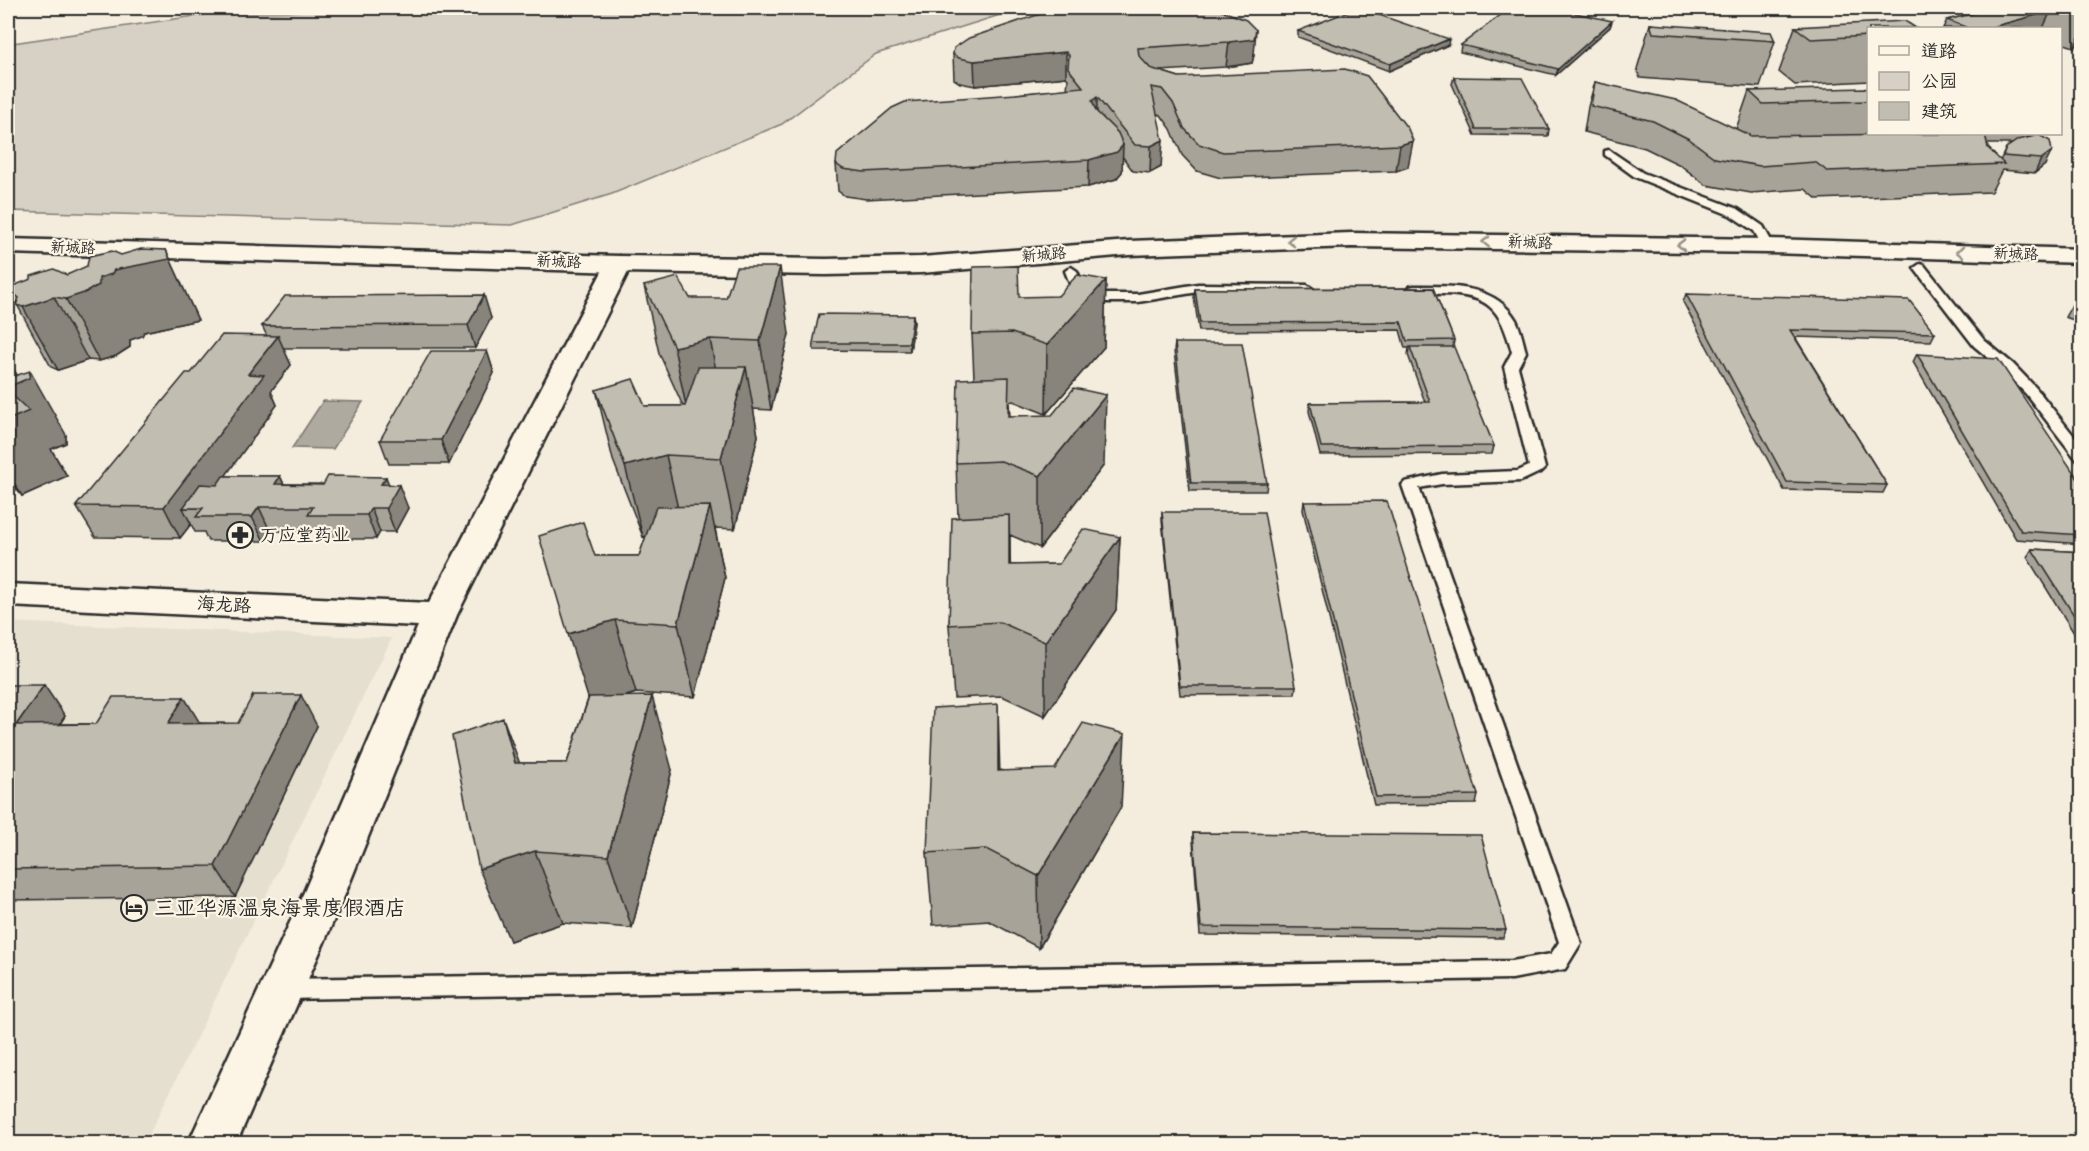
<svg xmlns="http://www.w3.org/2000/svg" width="2089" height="1151" font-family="'Balsamiq Sans','LXGW WenKai TC',sans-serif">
<rect width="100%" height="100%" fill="#f4edde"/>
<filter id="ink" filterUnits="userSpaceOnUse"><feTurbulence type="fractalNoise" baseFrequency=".0167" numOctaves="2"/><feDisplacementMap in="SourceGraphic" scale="12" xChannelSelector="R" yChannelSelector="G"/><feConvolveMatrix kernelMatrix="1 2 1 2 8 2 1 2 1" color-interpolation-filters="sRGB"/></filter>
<g filter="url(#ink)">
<!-- built -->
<path fill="#e5dfd0" d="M8,622L392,638L145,1143H8Z"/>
<!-- green -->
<path fill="#d6d1c4" stroke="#807e78" stroke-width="1.5" d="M249,8H1039L1003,14L876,54L782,124L612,194L512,225L8,211V51L13,43Z"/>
<!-- water -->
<path fill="#afaaa0" stroke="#7a7771" stroke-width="1.5" d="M323,401L363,402L333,449L292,448Z"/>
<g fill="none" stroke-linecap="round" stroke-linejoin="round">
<!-- canal -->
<path fill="#afaaa0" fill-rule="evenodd" d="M190,8H308C300,18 216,13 198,13Z"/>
<defs>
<path id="lane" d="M1609,150L1643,173L1738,209L1763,226L1774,246L1768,250L1764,249L1754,231L1730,215L1635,177L1605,155V151Z
M1920,264L1924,265L1984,340L2013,364L2036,388L2082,446V461L2077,460L2026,394L2003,370L1974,346L1914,268Z
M1071,267L1077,271L1083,286L1106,294H1138L1198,284L1307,285L1313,289L1307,293L1198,292L1138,302H1105L1073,291L1065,271Z
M1414,286C1451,286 1495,284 1516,320C1521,330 1523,342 1526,352L1518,367L1545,468L1542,471L1521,481L1442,484L1419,488L1581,943L1565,969L1512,979L282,999L274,996L271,989L274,982L282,979L1512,961L1551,954L1559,942L1402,485L1405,482L1442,474L1518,471L1529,466L1504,367L1512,352C1500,308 1489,295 1442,294C1431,293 1420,295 1409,293L1408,290L1409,287Z"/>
<path id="street" d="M619,256L628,259L632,264L457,615L346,892L236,1144H188L304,892L418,626L8,606V584L429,603L606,264L610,259Z"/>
<path id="primary" d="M1351,233L1768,239L2082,249V263L1768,253L1351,247L1129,255L921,273L826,275L619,272L8,253V239L619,256L826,259L921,257L1129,241Z"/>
</defs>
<!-- lane casing -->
<use href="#lane" stroke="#2b2b2b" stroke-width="5"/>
<!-- street casing -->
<use href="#street" stroke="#2b2b2b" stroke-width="5"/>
<!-- primary casing -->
<use href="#primary" stroke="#2b2b2b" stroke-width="5"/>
<!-- lane -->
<use href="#lane" fill="#fcf5e5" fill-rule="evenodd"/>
<!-- street -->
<use href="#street" fill="#fcf5e5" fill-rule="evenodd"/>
<!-- primary -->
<use href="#primary" fill="#fcf5e5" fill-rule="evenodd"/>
</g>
<!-- wall -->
<path fill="#a7a398" stroke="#2b2b2b" stroke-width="1.5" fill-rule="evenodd" d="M1215,8L1254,55L1252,63L1226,67L1160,71L1179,77L1408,129V167L1396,171L1221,178L1197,171L1182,155L1171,129L1161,115L1157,114L1161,167L1150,173L1133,171L1122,156V172L1116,179L1088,187L866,199L845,196L838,191L836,164L1016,94L1067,89L1068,79L1066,77L975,86L960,83L954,79L953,54Z
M1996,8H2082V43L2074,47L2061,43V28H1943L1947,20Z
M1612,21L1610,27L1556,75L1460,52L1461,45Z
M1650,24L1775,41L1760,87L1640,78L1637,69Z
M1795,27L1869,28V81L1795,85L1779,72Z
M1298,31L1448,45L1389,71L1298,37Z
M1454,77L1549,129L1548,136L1475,135L1452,84Z
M1595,82L1736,129L1749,91H1869V128L1866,134H2030L2027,138L2039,135L2045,165L2035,173L2002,170L1991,192L1817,199L1805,189L1751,193L1706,185L1680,165L1645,148L1584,132L1588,107ZM1987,144H2012L2006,148L2000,161L1988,148Z
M166,250L198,320L144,332L142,336L130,340V347L116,356L99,361L88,360L58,370L51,367L8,288L67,275L121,255Z
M1106,280L1104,347L1046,414L1013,401L1009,402L1010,416L1104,465L1040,548L1010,535V565L1059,564L1120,537L1116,610L1045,716L1002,696L954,698L949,625L958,517L956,463L974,378L972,334L1058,296Z
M644,286L690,298L789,334L771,410L753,409L758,436L735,529L715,528L725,578L695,697L636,693L624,697L672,770L632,928L563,923L510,941L520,763H567L588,699L595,556H639L646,536L643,537L613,460L596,390L645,406H683L659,353Z
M2082,287V323L2065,317Z
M1433,288L1454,340L1453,347L1494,446L1492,454L1320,455L1309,411L1310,403L1425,402L1408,355L1409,348H1405L1400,330L1199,331L1194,297L1195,289Z
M1686,294L1935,333L1931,341L1795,337L1887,485L1883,493L1784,490L1683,302Z
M913,315L914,322L910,351L814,350L813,343Z
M491,318L475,348H283L291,365L271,391L277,405L225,476H280L284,484H389L408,508L395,532H380L376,539H318L315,531H270L264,541H208L204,532H195L191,524L180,538L95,537L76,506L191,373L267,336L262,326Z
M1175,343L1267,483L1266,491H1190L1174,351Z
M487,351L494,373L449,464H389L380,440Z
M1917,354L2082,485V544L2016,539L1913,362Z
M8,359L17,375L66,435V443L51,449L67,476L22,496L17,490L8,475Z
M1304,502L1478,795L1476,804L1374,805L1303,510Z
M1162,512L1296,686L1295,694L1180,695L1162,520Z
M2032,549L2082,552V646L2027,557Z
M8,685L65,716L60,724L200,723L317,726L235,897L8,900Z
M1000,770L1121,807L1039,948L989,921L933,925L927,853Z
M1193,833L1506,930L1503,938L1200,935L1193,841Z"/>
<!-- shaded-wall -->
<path fill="#88847c" stroke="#2b2b2b" stroke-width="1.5" d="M2051,11L2043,28H1988Z
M1612,21L1610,27L1556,75L1558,69Z
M1256,30L1254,55L1252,63L1226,67L1229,42Z
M2082,32V43L2074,47Z
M1449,39L1448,45L1389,71L1390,64Z
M1066,52V77L975,86L974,61Z
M1097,97V123L1092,101Z
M1163,140L1161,167L1150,173L1151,146Z
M1413,141L1408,167L1396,171L1400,145Z
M1123,145L1122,172L1116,179L1088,187L1089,160Z
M2052,151L2045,165L2035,173L2041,159Z
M166,250L198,320L144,332L142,336L130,340V347L116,356L99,361L66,299L99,278L114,270Z
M780,267L789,334L771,410L760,341Z
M1106,280L1104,347L1046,414L1047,345Z
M484,295L491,318L475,348L468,325Z
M54,297L88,360L58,370L23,307Z
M913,315L914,322L910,351L909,343Z
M278,336L291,365L271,391L277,405L202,508H183L191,524L180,538L164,507L248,374Z
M710,339L723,408L688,416L674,347Z
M487,351L494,373L449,464L441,440Z
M8,359L21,382L30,371L66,435V443L51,449L67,476L22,496L8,473Z
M746,367L758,436L735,529L721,458Z
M1106,395L1104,465L1040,548V476Z
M666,455L682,527L643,537L625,466Z
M280,476L291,500L275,484Z
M386,477L393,495L399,485L408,508L395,532L386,508L381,484Z
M710,506L725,578L695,697L678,624Z
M259,507L270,531L264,541L252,517Z
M371,508L380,532L376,539L367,515Z
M1009,515L1011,587L1009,565Z
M1120,537L1116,610L1045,716V642Z
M615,620L636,693L591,707L568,634Z
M44,685L65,716L39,756L16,725Z
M301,695L317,726L235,897L215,866Z
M652,696L672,770L632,928L608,856Z
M184,697L203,728L168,724Z
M998,704L1000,777L998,771Z
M503,718L530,791L515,763Z
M1125,734L1121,807L1039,948L1038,876Z
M535,851L563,923L510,941L479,869Z"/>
<!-- building -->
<path fill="#c2bdb1" stroke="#2b2b2b" stroke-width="1.5" d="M1058,8H1215L1246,20L1256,30L1254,39L1229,42L1138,48L1139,56L1150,68L1179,77L1345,69L1367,76L1408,129L1413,141L1400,145L1223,152L1199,144L1184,128L1173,103L1162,89L1151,87L1163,140L1151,146L1135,145L1097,97L1092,101L1096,111L1118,133L1123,145L1117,152L1089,160L864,172L843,169L836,164L837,154L892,108L905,102L1016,94L1083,87L1068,68L1069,55L1066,52L974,61L959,58L953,54L954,48L969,38Z
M1357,8H1359L1449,39L1390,64L1298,31Z
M1510,8H1552L1612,21L1558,69L1461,45Z
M1996,8H2040L2051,11L1988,28H1968L1947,20Z
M1905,21L1916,28H1869V36L1811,39L1795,27Z
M1650,24L1771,32L1775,41L1653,33Z
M1454,77L1522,78L1549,129H1476Z
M1595,82L1676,100L1751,136L1913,134H1985L1988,148L2004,164L1827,171L1815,162L1760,166L1715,158L1689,139L1653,121L1591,106Z
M1865,88L1869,91V101L1763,104L1749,91Z
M2039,135L2050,141L2052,151L2041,159L2003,156L2006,148L2018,140Z
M141,249L166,250L170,259L114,270L112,274L99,278V285L84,293L66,299L54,297L23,307L16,305L19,298L8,288L31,279V276L54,269L67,275L87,266L89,256L112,251L121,255Z
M1018,266L1019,297L1058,296L1077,275L1106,280L1047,345L1012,333L972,334L973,267Z
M736,267H780L760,341L710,339L674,347L644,286L678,277L690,298H726Z
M1433,288L1454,340L1407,341L1401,322L1200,323L1195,289Z
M1686,294L1909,300L1935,333L1790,330L1887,485L1787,482Z
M484,295L468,325L262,326L285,296Z
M819,314L913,315L909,343H813Z
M222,335L278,336L248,374L264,375L164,507L76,506L186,373H191Z
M1175,343H1242L1267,483H1191Z
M1410,347H1454L1494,446L1321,447L1310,403L1430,402Z
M431,351H487L441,440H380Z
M1917,354L1998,359L2082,485V535L2021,531Z
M698,367H746L721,458L666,455L625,466L596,390L633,379L645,406H685Z
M30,371L29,378L8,387V378Z
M1009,377L1008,416L1052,415L1074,388L1106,395L1040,476L1001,461L956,463L958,379Z
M8,391L29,411L8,420Z
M223,476H280L275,484L323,485L328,476L386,477L381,484L399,485L386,508H371L367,515H308L313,507H259L252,517H196L203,508H183L200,484L217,485Z
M1387,501L1478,795L1376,797L1304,502Z
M710,506L678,624L615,620L568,634L539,536L583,522L595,556H639L656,507Z
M1162,512H1264L1296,686H1180Z
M1009,515V565L1059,564L1083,529L1120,537L1045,642L1000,622L949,625L952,518Z
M2032,549L2082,552V628Z
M8,685H44L16,725L96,724L113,697H184L168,724L238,723L253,695H301L215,866L8,869Z
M652,696L608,856L535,851L479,869L452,736L503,718L515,763H567L589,697Z
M998,704V771L1055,769L1083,723L1125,734L1038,876L986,849L927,853L933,708Z
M1193,833L1481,835L1506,930L1201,927Z"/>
<!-- one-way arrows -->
<defs><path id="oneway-chevron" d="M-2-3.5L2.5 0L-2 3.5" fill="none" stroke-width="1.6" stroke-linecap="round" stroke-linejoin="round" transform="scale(1.5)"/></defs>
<g stroke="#949088">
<use href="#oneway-chevron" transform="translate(1291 241) rotate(179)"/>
<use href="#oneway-chevron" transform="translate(1486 242) rotate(-179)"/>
<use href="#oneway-chevron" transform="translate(1681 245) rotate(-179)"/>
<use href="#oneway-chevron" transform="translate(1960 252) rotate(-178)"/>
</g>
</g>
<!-- icons -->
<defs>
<symbol id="pharmacy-ring" viewBox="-11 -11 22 22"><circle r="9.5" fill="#fcf5e5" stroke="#2b2b2b" stroke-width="1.5"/><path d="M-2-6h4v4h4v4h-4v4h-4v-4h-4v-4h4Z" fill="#2b2b2b"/></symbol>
<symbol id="hotel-ring" viewBox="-11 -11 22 22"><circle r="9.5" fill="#fcf5e5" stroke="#2b2b2b" stroke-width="1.5"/><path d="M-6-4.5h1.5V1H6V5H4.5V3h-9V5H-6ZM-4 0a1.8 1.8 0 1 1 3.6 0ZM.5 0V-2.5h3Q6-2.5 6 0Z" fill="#2b2b2b"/></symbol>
</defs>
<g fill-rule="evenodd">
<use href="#pharmacy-ring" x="225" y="520" width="30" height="30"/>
<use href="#hotel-ring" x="119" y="893" width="30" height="30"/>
</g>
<g text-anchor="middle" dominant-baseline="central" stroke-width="4.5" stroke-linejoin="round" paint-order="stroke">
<!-- far-street labels -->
<g font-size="15" fill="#2b2b2b" stroke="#fcf5e5">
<text transform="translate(1530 243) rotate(1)">新城路</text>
<text transform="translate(73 248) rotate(2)">新城路</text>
<text transform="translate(2016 254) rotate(2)">新城路</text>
<text transform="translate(1044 255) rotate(-5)">新城路</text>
<text transform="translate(559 262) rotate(2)">新城路</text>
</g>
<!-- poi labels -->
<g font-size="18" fill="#2b2b2b" stroke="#fcf5e5" text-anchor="start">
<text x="260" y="535">万应堂药业</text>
</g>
<!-- street labels -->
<g font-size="18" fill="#2b2b2b" stroke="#fcf5e5">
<text transform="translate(224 605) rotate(3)">海龙路</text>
</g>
<!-- near-poi labels -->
<g font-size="21" fill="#2b2b2b" stroke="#fcf5e5" text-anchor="start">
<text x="154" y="908">三亚华源温泉海景度假酒店</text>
</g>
</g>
<!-- margin -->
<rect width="2089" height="1151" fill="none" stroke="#fcf5e5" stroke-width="30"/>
<rect x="15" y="15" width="2059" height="1121" fill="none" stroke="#2b2b2b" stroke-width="2" filter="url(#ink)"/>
<!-- legend -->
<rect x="1867" y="27" width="195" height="108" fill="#fcf5e5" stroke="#a8a49b" stroke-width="1.5"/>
<rect x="1879" y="46" width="30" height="9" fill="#fcf5e5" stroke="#a8a49b" stroke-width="1.5"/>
<text x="1921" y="57" font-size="18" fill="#2b2b2b">道路</text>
<rect x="1879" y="72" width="30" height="18" fill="#d6d1c4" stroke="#a8a49b" stroke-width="1.5"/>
<text x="1921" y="87" font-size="18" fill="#2b2b2b">公园</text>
<rect x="1879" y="102" width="30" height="18" fill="#c2bdb1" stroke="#a8a49b" stroke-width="1.5"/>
<text x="1921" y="117" font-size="18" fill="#2b2b2b">建筑</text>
</svg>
